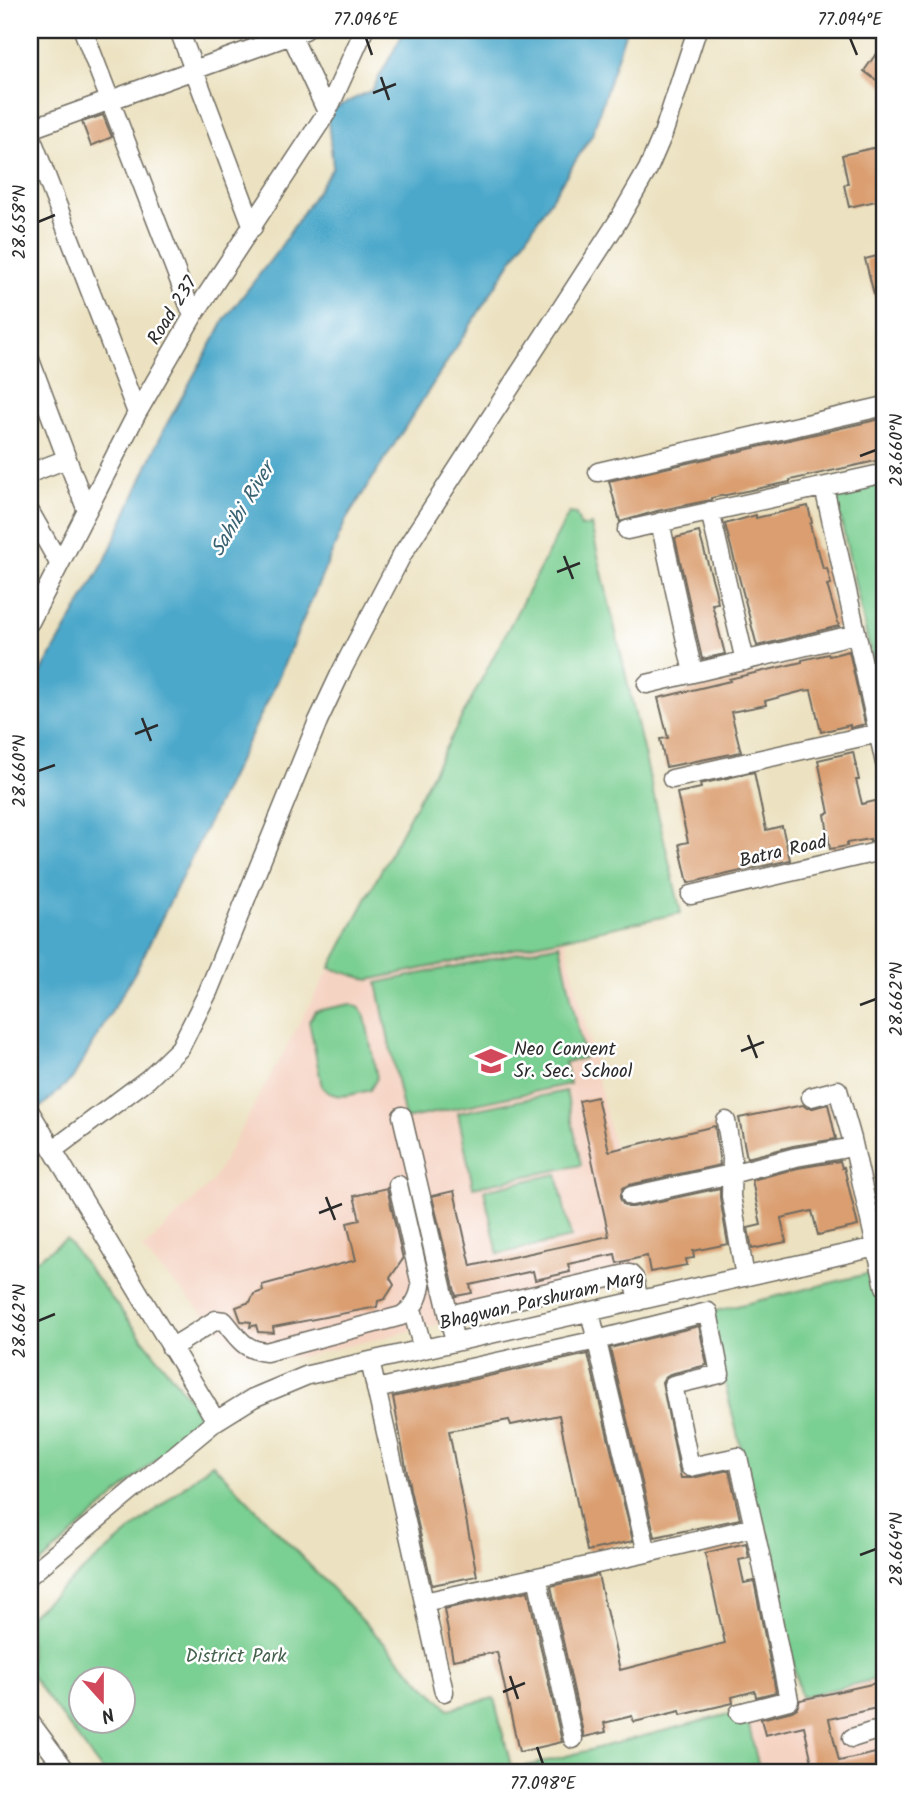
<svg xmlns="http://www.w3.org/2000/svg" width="915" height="1802" font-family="Kalam,sans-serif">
<rect width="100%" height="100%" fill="#fff"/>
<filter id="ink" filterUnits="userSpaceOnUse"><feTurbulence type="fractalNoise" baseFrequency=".0143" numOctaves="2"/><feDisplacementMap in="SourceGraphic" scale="14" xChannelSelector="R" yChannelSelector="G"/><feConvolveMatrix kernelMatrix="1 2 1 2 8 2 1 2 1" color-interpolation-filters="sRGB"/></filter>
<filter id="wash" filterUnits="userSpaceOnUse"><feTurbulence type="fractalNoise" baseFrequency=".00686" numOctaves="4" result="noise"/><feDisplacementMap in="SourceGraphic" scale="28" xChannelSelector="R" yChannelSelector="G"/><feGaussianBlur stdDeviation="1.57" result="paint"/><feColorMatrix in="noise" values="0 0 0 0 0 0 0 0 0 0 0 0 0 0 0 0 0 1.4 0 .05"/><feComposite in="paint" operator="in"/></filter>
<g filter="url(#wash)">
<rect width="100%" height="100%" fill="#ece2c1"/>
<!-- built -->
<path fill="#f5d3c2" d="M564,935L613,1143L642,1281L445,1323L300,1357L266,1359L239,1350L142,1250L212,1182L330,968L369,980Z
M885,1677V1772H760L745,1710Z"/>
<!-- green -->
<path fill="#7acf92" stroke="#527d5e" stroke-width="2" fill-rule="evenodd" d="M885,482V719L835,493Z
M569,513L576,514L581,527L591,525L681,913L369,980L330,968Z
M560,944L584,1058L565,1062L570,1084L405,1119L377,983Z
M351,1004L360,1008L365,1016L377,1078L370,1090C352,1094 336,1102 322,1087L309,1021L316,1011Z
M566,1091L581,1165L473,1187L458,1113Z
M557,1174L571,1238L498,1254L484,1190Z
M66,1239L203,1417L30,1573V1264Z
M875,1272L885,1318V1677L801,1697L708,1313Z
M212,1463L425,1686L449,1709L494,1698L512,1770L745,1710L760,1772H103L30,1674V1615ZM80,1680H122V1722H80Z"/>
<!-- water -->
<path fill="#4ca8ca" stroke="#3c6a7a" stroke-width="2" d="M405,30H626L592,135L346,520L272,692L138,967L72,1079L30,1117V692L105,561L163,431L225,319L279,249L333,167L327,112L372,90Z"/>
<g id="blocks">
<!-- building -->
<path fill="#da9e70" d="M876,54L885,61V87L864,71Z
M103,115L112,137L91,146L82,122Z
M882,146L885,160V199L849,207L844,185L848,184L842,155Z
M885,254V322H881L865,259Z
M885,418V459L790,480V482L711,498V500L657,511L620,522L609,481Z
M808,506L812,523L810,524L816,549H818L823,569L827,568L831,584L827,585L839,626L757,646L725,524L756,515V518Z
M699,532L715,589L718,603L712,604L725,654L702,659L675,538Z
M849,651L865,724L850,728V725L821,732L811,690L803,691L765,701L766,705L731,712L741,752L666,767L660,739L668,738L658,698L730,681L729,679L802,662V660L828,654L829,656Z
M853,752L859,780H856L862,804L884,799L885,806V838L870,841V839L847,843V846L830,849L825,814L829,813L818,760Z
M754,772L766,830L782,826L790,860L688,883L679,844L688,842L677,793L701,788L700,784Z
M597,1097L609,1151L715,1126L720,1165L629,1185L623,1188L620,1198L623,1204L628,1207H633L720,1188V1198L728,1244L693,1251L694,1258L686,1259L687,1265L650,1272L647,1256L617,1263L615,1254L568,1264L570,1272L535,1280L533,1271L470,1285L472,1293L456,1296L432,1196L454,1191L471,1266L609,1236L579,1101Z
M828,1104L836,1139L793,1146L747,1158L739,1118L803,1105L807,1108H813Z
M840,1161L842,1168L844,1167L858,1226L818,1235L812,1211L781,1218L786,1242L752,1249L748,1228L761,1225L752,1180L798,1168Z
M387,1188L403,1259L390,1278L394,1285L385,1299L378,1301L377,1307L273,1327L274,1333L258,1332L256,1325L250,1327L251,1322L241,1321L236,1307L250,1302L254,1294L263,1291L262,1285L356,1260L347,1223L360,1220L354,1196Z
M699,1326L707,1365L670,1374L665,1377L662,1382L679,1469L681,1478H692L729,1470L740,1519L655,1537L610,1348Z
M588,1354L633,1541L587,1551L559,1415L511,1425L509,1420L449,1431L477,1576L432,1585L410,1489L393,1397Z
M746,1543L749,1558L739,1560L744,1583L754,1581L776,1692L756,1697L755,1691L732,1697L733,1703L681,1715L680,1711L634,1722L632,1716L604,1723L606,1732L584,1737L551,1586L598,1575L620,1670L725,1643L705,1553Z
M528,1591L562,1742L519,1752L497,1652L453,1660L444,1609Z
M885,1681V1706L829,1719L839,1761L885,1751V1772H814L804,1726L765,1735L761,1719L792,1711L797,1708L800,1700Z"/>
</g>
</g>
<g filter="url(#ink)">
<use href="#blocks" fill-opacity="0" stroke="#6f6b60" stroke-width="2"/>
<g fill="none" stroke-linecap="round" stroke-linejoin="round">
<defs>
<path id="minor" d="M83,30L193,316
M179,30L253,227
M289,30L327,112
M30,129L305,30
M30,134L137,413
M30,360L67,459
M598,472L885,406
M30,473L67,459L87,511
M824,487L885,763
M710,511L745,661
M30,512L59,563
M660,522L693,673
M627,530L885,473
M30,622L137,413L193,316L327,112L364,30
M647,684L856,634
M672,779L879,733
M691,895L885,850
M811,1097L838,1090L852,1139L885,1287
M30,1112L216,1421
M402,1116L455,1342
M726,1121L732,1158L731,1196L745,1277
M53,1150L148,1079L180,1048L208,992L318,721L342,670L403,553L618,221L648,169L663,134L697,30
M631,1196L731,1174L796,1157L842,1149
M412,1309L423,1349
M590,1312L647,1553
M449,1315L626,1274H630L634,1278L639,1301
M171,1348L216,1320L224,1321C238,1337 243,1350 266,1352L401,1316C413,1308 419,1300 421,1285L398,1185
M370,1361L424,1602L647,1553L754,1527
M376,1389L597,1340L708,1312L720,1374L673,1385L690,1467L738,1457L760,1554L789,1700L739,1713
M30,1575L216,1421L253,1398L308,1375L885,1245
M537,1577L573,1739
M424,1602L444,1692
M30,1722L67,1772
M852,1738L871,1732L885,1730"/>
</defs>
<!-- minor casing -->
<use href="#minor" stroke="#6f6b60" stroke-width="21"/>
<!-- minor -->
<use href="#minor" stroke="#fff" stroke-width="18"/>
</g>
</g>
<!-- ticks -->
<path fill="none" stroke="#2b2b2b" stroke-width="2.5" d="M366,38L372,55M850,38L857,55M381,77L389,100M373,93L396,84M38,222L55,215M860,456L876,450M564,556L573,579M557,572L580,563M142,718L151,741M135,734L158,725M38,771L55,765M860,1005L876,999M748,1035L757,1058M741,1051L764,1042M326,1197L335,1220M319,1213L342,1204M38,1321L55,1314M860,1555L876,1549M510,1676L518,1699M503,1692L525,1683M537,1747L543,1764"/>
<!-- icons -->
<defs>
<symbol id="school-bare" viewBox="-9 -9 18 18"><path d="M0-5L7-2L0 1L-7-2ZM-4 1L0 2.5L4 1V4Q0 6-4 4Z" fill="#d1495b" stroke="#fff" stroke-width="2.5" paint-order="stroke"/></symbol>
</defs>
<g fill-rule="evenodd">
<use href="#school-bare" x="469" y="1039" width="44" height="44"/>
</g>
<g text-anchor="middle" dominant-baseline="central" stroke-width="5" stroke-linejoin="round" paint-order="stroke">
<!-- street labels -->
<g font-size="19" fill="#2b2b2b" stroke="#fff">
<text transform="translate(173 311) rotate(-58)">Road 237</text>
<text transform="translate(783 852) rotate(-13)">Batra Road</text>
<text transform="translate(542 1301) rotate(-13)">Bhagwan Parshuram Marg</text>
</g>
<!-- poi labels -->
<g font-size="19" fill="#2b2b2b" stroke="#fff" text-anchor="start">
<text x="514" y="1050">Neo Convent<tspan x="514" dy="22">Sr. Sec. School</tspan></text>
</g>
<!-- park labels -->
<g font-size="19" fill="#47644f" stroke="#fff">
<text x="236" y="1657">District Park</text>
</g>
<!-- water labels -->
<g font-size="21" font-style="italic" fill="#3a6373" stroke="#fff">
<text transform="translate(243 510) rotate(-59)">Sahibi River</text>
</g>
</g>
<!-- margin -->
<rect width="915" height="1802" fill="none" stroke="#fff" stroke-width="77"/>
<!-- north arrow -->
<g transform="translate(102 1700) rotate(159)"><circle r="33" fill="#ffffff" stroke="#aaaaaa" stroke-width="2"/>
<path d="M0-5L12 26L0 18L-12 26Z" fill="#d1495b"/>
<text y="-10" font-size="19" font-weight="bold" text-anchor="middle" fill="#2b2b2b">N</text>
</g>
<rect x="38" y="38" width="838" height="1726" fill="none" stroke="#2b2b2b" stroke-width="2.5"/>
<g font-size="18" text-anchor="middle" fill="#2b2b2b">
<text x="366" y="25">77.096°E</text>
<text x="850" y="25">77.094°E</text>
<text transform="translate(19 222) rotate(-90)" y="6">28.658°N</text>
<text transform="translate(896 450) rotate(-90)" y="6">28.660°N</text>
<text transform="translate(19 771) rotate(-90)" y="6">28.660°N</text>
<text transform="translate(896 999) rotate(-90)" y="6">28.662°N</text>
<text transform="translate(19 1321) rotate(-90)" y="6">28.662°N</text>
<text transform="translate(896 1549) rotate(-90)" y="6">28.664°N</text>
<text x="543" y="1789">77.098°E</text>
</g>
</svg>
